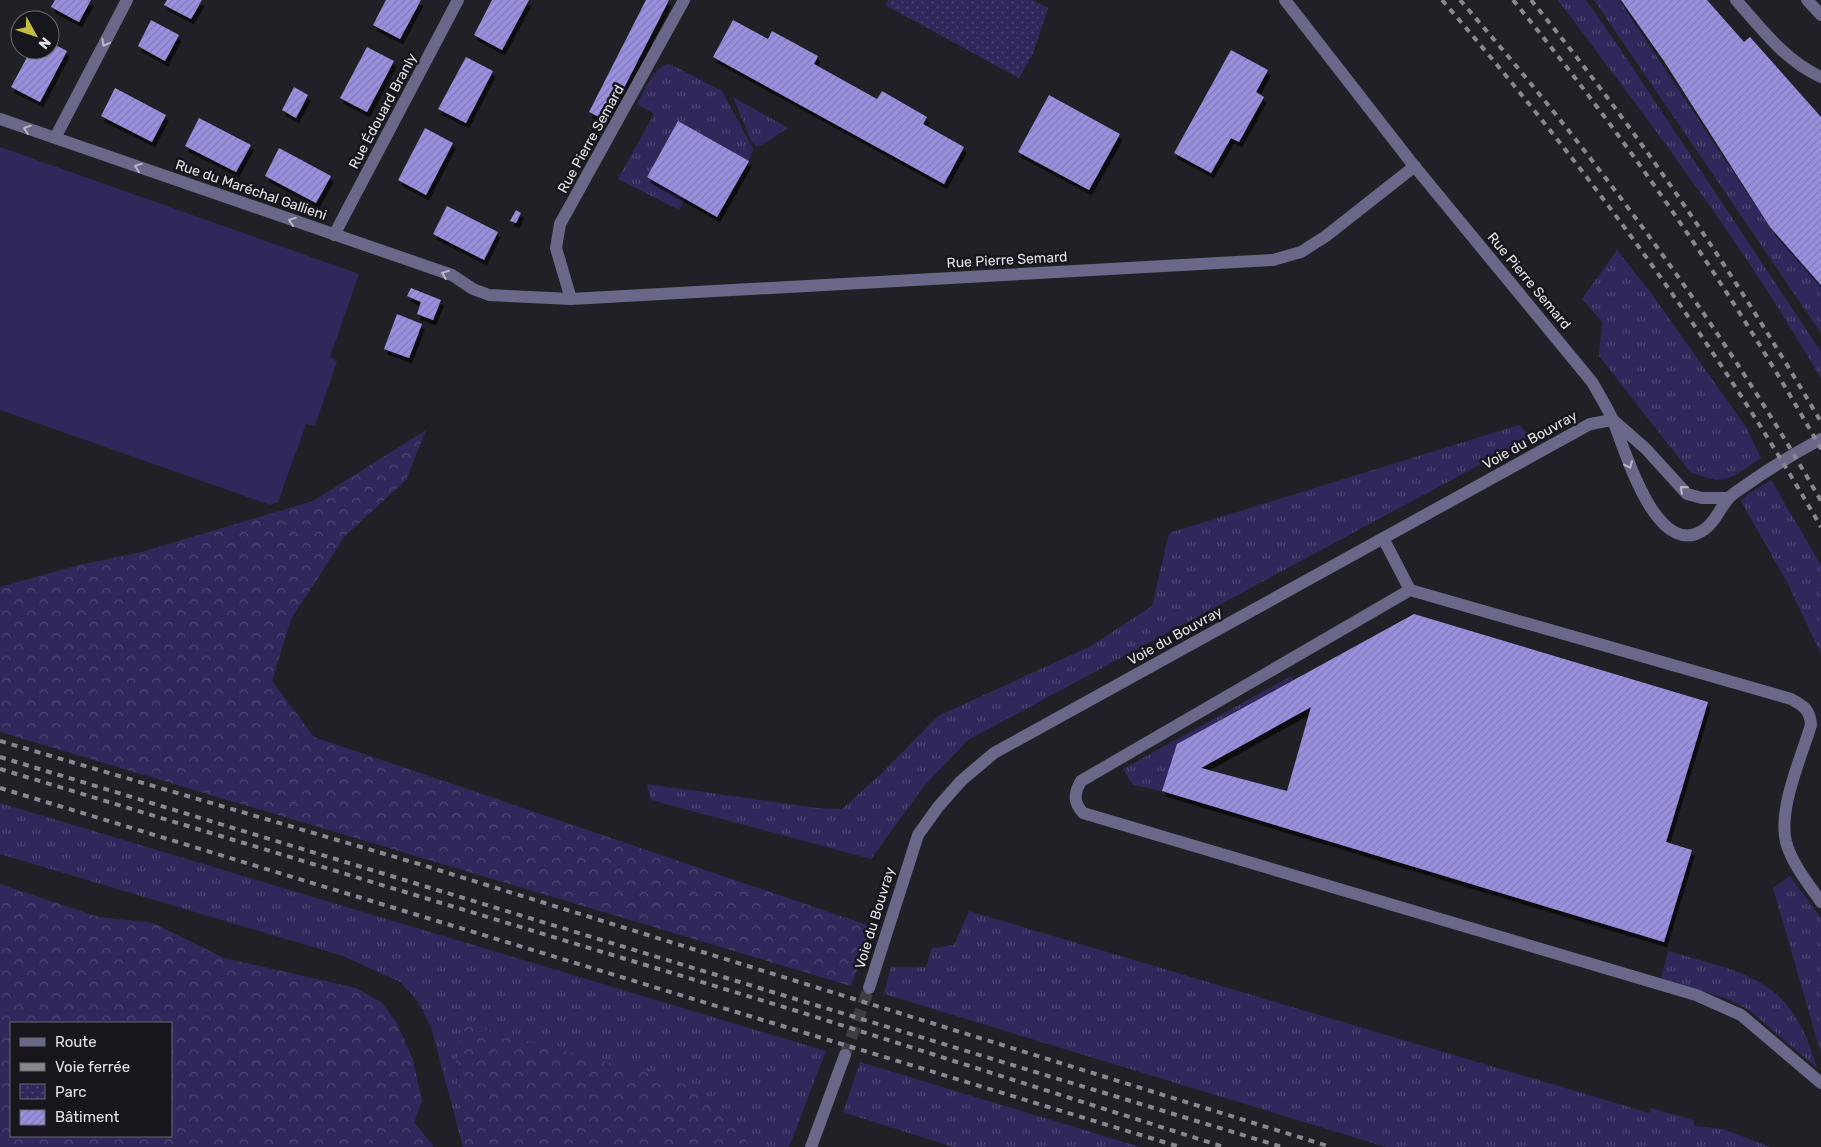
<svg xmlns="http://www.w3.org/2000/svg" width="1821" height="1147" font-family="Rubik,sans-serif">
<defs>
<pattern id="grass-tufts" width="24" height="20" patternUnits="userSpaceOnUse" patternTransform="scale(1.25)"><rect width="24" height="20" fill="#30285a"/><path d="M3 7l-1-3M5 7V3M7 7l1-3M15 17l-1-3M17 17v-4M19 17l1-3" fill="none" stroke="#4e4772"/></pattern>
<pattern id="forest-crowns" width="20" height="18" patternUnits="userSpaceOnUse" patternTransform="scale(1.25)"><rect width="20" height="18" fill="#30285a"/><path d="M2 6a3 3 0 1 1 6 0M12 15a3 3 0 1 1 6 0" fill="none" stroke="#4e4772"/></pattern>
<pattern id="park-dots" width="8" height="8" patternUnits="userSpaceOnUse" patternTransform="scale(1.25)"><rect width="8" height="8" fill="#30285a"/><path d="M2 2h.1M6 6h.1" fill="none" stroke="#4e4772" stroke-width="1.8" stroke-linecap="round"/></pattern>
<pattern id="building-hatch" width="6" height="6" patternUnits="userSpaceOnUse" patternTransform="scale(1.25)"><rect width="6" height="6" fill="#9991df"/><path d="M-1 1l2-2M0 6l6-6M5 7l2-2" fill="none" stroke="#807ab1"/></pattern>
<filter id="shadow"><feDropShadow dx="3" dy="5.5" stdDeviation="0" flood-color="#0009"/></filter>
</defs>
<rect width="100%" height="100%" fill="#202027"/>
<!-- grass -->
<path fill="url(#grass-tufts)" d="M1558,0H1586L1621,50L1821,352V379C1745,246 1650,123 1558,0Z
M1594,0H1619L1770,227L1821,285V333Z
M670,64L722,91L753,149L749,161L678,121L647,177L685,198L679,210L618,179L654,114L637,104C644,92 654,65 670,64Z
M733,97L788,128L762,145L756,146L751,141Z
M1617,250L1651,293L1746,427L1761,458C1729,478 1728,487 1690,472L1599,356L1602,322L1582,299Z
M1519,425L1531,437L968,740L924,786L871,859L651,800L647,784L816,808L842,809L881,774L938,716L1091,646L1152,606L1169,533Z
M1771,480L1821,565V654L1787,582L1741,501L1748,494Z
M1291,676L1293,680L1177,744L1162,791L1133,785L1123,769Z
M0,803L826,1051L789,1147H750L732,1118L456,1062L465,1147H463L431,1027L417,1000L400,982L343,956L0,854Z
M1790,876L1821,918V1054L1773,888Z
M969,911L1649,1113L1651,1108L1693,1120L1695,1126L1723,1129L1770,1147H1386L884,994L891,967H926L932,948L954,945Z
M1668,951C1749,975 1791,977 1817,1068L1749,1010L1728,999L1661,978Z
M860,1062L1140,1147H953L843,1112Z"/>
<!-- forest -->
<path fill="url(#forest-crowns)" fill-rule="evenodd" d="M426,430L406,480L345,536L291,619L272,681L314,737L873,927L851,986L0,732V587L79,565L138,553L313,501Z
M0,884L99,917L153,923L224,958L356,988L381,1002L397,1023L413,1060L422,1101L414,1122L434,1147H0ZM171,1023V1136H11V1023Z
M463,1024L690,1084L732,1118L750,1147H465L456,1062Z"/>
<!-- park -->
<path fill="url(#park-dots)" d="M888,0H1032L1048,8L1032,56L1019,78L885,5Z"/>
<!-- pitch -->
<path fill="#30285a" d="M0,147L359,274L330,357L337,361L315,426L306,424L278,502L270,505L0,410Z"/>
<!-- building -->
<path fill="url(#building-hatch)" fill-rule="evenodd" filter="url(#shadow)" d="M55,0H91L79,22L51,7Z
M167,0H202L191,19L164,5Z
M386,0H421L400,39L373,25Z
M492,0H529L502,50L474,35Z
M646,0H669L607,121L589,112Z
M1621,0H1707L1744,42L1750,37L1821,117V285L1770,227L1664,61Z
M151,20L179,35L165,61L138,46Z
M733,20L768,39L772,31L818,56L814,64L877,99L882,91L927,117L923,124L964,147L944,184L713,57Z
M50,42L67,51L40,102L11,87L31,50H50Z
M367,47L394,61L367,112L340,98Z
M1231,50L1268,70L1256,92L1264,97L1239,142L1231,138L1211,173L1174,153Z
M466,57L493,71L466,123L438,109Z
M294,87L308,95L296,118L282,110Z
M115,88L166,115L152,142L101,116Z
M1049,95L1120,134L1089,190L1018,152Z
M199,118L251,145L236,172L185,146Z
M678,121L749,161L717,217L647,177Z
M425,128L453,143L426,195L398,180Z
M279,148L331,176L316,203L265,176Z
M447,206L498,232L484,260L433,234Z
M516,210L521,213L516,223L510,221Z
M411,288L441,300L433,320L417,314L421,302L407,296Z
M397,314L422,324L409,358L384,349Z
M1414,614L1708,702L1666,842L1692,850L1664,942L1162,791L1177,744ZM1311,707L1287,791L1201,768Z"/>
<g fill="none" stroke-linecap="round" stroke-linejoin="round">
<!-- minor-tunnel -->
<path stroke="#3d3d44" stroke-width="12" stroke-dasharray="12 6" stroke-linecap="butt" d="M845,1055L869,988"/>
<!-- minor -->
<path stroke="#6a6889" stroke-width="12" d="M1285,0L1411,162L1592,382C1599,394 1606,406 1612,418C1624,446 1656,564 1705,529C1716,521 1720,508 1728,499C1733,493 1741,489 1746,485C1770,468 1795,453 1821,439
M1736,0C1762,29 1785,61 1821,77
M1807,0L1821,15
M0,119L452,275L473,289L489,295L571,299L1273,260L1301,252L1326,236L1415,166
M55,138L127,0
M334,235L458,0
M571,299L556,248L560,224L684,0
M1613,420L1646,449L1687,494L1702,498H1728
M1383,538L1410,590
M1821,902C1808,883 1792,864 1786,842C1778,809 1801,758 1811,725C1810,710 1804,706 1791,699L1410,590L1081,781C1074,793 1073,802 1083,813L1696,995L1741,1015L1821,1083
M869,988L918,835L938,807L961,781L994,753L1590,424L1612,420
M811,1147L845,1055"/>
<!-- rail -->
<path stroke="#88888e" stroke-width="4" stroke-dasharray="6 6" stroke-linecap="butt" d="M1442,0C1584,164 1713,339 1821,527
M1460,0C1595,155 1719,322 1821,501
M1513,0C1628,140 1732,291 1821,449
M1531,0C1639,132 1735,275 1821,422
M0,741L419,864L1331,1147
M0,757L1282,1147
M0,769L797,1011L1224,1147
M0,788L1180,1147"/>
</g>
<!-- one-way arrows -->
<defs><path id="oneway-chevron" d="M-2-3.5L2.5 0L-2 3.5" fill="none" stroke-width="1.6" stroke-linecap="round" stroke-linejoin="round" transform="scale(1.25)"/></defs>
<g stroke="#b8b7c6">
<use href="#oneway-chevron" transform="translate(105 43) rotate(118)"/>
<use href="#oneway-chevron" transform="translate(27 129) rotate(-161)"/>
<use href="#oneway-chevron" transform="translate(138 167) rotate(-161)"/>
<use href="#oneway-chevron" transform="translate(292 221) rotate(-161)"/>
<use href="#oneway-chevron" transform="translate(445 274) rotate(-159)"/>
<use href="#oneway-chevron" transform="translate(1629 465) rotate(66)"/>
<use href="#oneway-chevron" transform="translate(1683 489) rotate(-139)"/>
</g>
<g text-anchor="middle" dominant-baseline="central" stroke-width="5" stroke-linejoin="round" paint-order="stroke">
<!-- street labels -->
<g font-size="14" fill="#e2e2e7" stroke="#17161d">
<text transform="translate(383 111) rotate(-62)">Rue Édouard Branly</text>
<text transform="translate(591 139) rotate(-61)">Rue Pierre Semard</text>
<text transform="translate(251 190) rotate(19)">Rue du Maréchal Gallieni</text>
<text transform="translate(1007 260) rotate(-3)">Rue Pierre Semard</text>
<text transform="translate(1529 281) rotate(50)">Rue Pierre Semard</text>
<text transform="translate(1530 440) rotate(-29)">Voie du Bouvray</text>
<text transform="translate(1175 636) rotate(-29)">Voie du Bouvray</text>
<text transform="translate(875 918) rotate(-73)">Voie du Bouvray</text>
</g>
</g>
<!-- legend -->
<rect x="10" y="1022" width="162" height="115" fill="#17161d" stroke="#68686e"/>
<rect x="20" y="1038" width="25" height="8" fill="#6a6889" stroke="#68686e"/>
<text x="55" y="1047" font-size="15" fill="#e2e2e7">Route</text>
<rect x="20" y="1063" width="25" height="8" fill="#88888e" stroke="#68686e"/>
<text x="55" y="1072" font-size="15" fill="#e2e2e7">Voie ferrée</text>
<rect x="20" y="1084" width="25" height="15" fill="url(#park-dots)" stroke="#68686e"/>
<text x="55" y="1097" font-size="15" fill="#e2e2e7">Parc</text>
<rect x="20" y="1110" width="25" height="15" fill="url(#building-hatch)" stroke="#68686e"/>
<text x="55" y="1122" font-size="15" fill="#e2e2e7">Bâtiment</text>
<!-- north arrow -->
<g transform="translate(35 35) rotate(130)"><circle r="24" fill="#17161d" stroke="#68686e"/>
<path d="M0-4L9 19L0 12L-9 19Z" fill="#c1bd40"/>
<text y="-8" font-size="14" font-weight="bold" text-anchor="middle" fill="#e2e2e7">N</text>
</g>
</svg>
